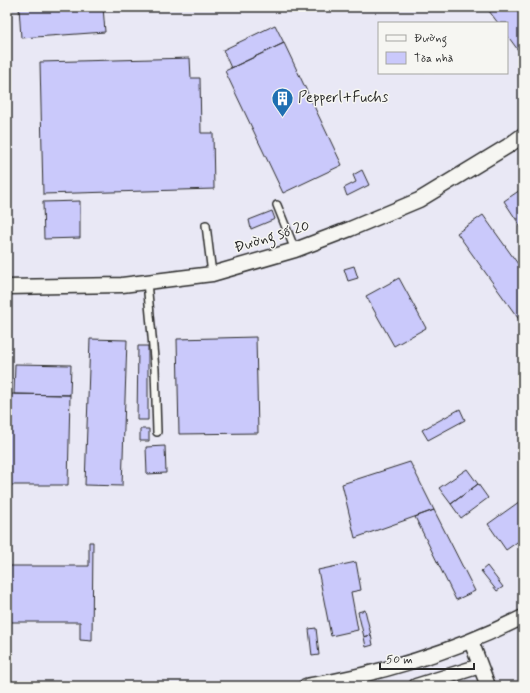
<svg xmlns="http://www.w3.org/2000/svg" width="530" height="693" font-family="Mynerve,sans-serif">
<rect width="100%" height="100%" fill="#f6f6f2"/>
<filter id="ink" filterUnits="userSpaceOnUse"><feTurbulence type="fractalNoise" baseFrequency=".025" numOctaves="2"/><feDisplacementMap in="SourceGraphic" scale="8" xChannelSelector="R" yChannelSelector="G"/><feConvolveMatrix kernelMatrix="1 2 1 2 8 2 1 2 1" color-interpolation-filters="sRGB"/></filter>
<g filter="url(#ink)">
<!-- built -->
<path fill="#e9e8f5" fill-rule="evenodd" d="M7,7H523V686H7ZM379,23H507V73H379Z"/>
<!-- building -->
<path fill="#cac9fb" stroke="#2b2b2b" d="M19,7H103L105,32L21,38Z
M486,7H523V57L507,35V23H498Z
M275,25L284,43L231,68L223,50Z
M284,43L342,165L283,193L225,71Z
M190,58L191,78H200L201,133H213L214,189L43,194L40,62Z
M362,170L369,185L347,196L344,188L356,182L353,175Z
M523,188V230L504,201Z
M80,201V238L44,239L43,202Z
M272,211L275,219L251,229L249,220Z
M483,215L523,271V325L457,233Z
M354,266L358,278L348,281L344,269Z
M399,278L426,328L394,346L366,296Z
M256,337L258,433L179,434L177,339Z
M90,339L127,340L122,486L85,485Z
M138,346H148V420H137Z
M15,364L71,365L70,395L14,394Z
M7,394L70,395L68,485H7Z
M460,409L465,420L428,440L422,430Z
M140,429H149V441H140Z
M165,446L166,473L147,474L146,447Z
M410,462L434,510L355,538L342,484Z
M467,469L478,484L451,504L439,488Z
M478,484L488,498L461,518L451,504Z
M523,499V538L506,550L488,524Z
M434,510L475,591L456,600L415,517Z
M89,542H93L92,641L80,640V622H7V566H89Z
M356,562L361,590L351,592L358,630L331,636L318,570Z
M487,566L503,587L497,591L481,571Z
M365,610L371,635L364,637L358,612Z
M316,628L319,655L312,656L309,629Z
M371,635L373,645L366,647L364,637Z"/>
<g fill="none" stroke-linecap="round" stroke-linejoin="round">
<defs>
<path id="service" d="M277,205L295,250
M206,225L212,274
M147,282L155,369L157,432"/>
<path id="minor" d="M7,287L122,285L212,274L295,250L350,229L419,200L508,146L523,135
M471,641L488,686
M306,686C381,674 455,651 523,617
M416,686L480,666"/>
</defs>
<!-- service casing -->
<use href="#service" stroke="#2b2b2b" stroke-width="10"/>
<!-- minor casing -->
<use href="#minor" stroke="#2b2b2b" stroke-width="17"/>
<!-- service -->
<use href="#service" stroke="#f6f6f2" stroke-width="7"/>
<!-- minor -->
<use href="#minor" stroke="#f6f6f2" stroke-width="14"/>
</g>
</g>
<!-- icons -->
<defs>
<symbol id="building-pin" viewBox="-11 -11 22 30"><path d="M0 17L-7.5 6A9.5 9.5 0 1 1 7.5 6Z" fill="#1f6fb2" stroke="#f6f6f2"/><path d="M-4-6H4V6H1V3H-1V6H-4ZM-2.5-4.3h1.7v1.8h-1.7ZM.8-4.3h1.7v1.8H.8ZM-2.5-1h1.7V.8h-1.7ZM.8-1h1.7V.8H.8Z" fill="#fff"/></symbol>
</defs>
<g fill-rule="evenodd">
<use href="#building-pin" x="270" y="86" width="25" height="34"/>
</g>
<g text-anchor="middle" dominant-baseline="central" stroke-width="3" stroke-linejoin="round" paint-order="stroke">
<!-- poi labels -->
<g font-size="15" fill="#2b2b2b" stroke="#f6f6f2" text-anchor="start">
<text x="298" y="98">Pepperl+Fuchs</text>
</g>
<!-- street labels -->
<g font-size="15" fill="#2b2b2b" stroke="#f6f6f2">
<text transform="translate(272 237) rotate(-17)">Đường số 20</text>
</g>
</g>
<!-- margin -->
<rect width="530" height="693" fill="none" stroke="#f6f6f2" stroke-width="24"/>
<rect x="12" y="12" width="506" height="669" fill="none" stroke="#2b2b2b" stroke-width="1.5" filter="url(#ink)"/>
<!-- legend -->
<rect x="378" y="22" width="130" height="52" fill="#f6f6f2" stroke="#a5a5a2"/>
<rect x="386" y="35" width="20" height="6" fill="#f6f6f2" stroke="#a5a5a2"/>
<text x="414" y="42" font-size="12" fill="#2b2b2b">Đường</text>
<rect x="386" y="52" width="20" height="12" fill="#cac9fb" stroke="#a5a5a2"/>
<text x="414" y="62" font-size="12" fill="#2b2b2b">Tòa nhà</text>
<!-- scale -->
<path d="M380 663v6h94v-6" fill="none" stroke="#2b2b2b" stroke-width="2"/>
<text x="386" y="663" font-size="12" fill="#2b2b2b" stroke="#f6f6f2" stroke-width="3" paint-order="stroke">50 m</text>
</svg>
